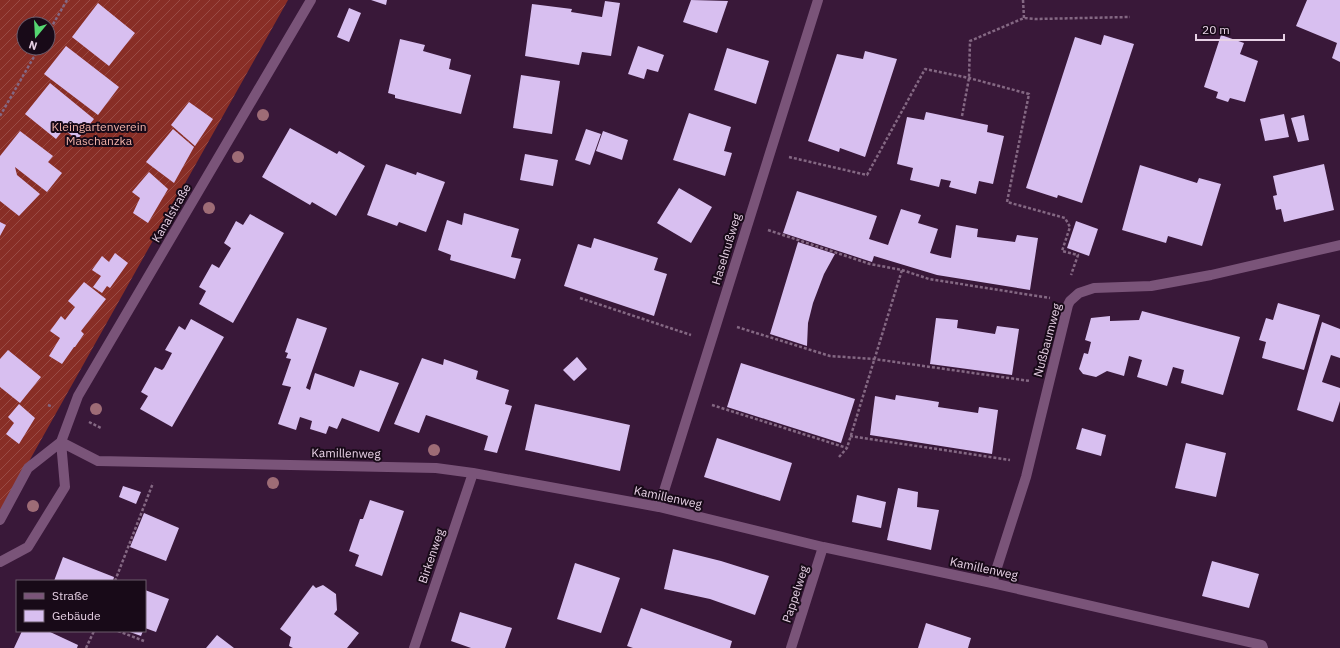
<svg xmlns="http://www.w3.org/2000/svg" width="1340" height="648" font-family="'IBM Plex Sans',sans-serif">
<defs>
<pattern id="garden-furrows" width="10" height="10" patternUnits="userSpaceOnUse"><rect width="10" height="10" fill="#882e26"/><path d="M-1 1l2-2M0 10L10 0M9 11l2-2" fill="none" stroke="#994b45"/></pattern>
</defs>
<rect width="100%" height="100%" fill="#391839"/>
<!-- garden -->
<path fill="url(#garden-furrows)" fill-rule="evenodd" d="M0,0H288L0,513ZM24,24H48V48H24Z"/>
<!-- building -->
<path fill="#d8bff0" d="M371,0H387L386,5Z
M691,0L728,1L717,33L683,22Z
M1307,0H1340V62L1332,58L1337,43L1296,26Z
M605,1L620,3L611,56L582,52L579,65L525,56L532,4L572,9L571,12L602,17Z
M98,3L135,33L109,66L72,37Z
M349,8L361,13L349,42L337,37Z
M1104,35L1134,44L1082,203L1058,195L1057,198L1026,188L1075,37L1101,45Z
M1221,35L1244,43L1240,54L1258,61L1245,102L1230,98L1228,102L1216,98L1218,92L1204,87Z
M400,39L425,45L423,51L451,59L449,69L471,75L461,114L395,98V95L388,93Z
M66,46L119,87L98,115L44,74Z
M638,46L664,55L658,72L647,69L644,79L628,74Z
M727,48L769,61L756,104L714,90Z
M865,51L897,59L865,157L840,148L839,152L808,141L837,54L863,59Z
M521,75L560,81L552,134L513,128Z
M50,83L94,119L77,140L64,129L56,139L25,114Z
M189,102L213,119L195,146L171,125Z
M926,112L988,125L987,132L1004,136L993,184L979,181L976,194L949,187L951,181L941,179L939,187L910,180L913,168L897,164L907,117L924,120Z
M689,113L731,127L724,151L732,153L725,176L673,160Z
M1284,114L1289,137L1265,141L1260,119Z
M1304,115L1309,140L1298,142L1291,118Z
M290,128L337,154L339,151L365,166L336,216L312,202L310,205L262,177Z
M173,129L194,147L174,183L146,162Z
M586,129L601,134L590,165L575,160Z
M20,131L53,156L48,162L62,173L47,192L15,167L17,175L40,194L19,216L0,201V156Z
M603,131L628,140L622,160L596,151Z
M525,154L558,160L553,186L520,180Z
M386,164L416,175L417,172L445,182L426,232L399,222L397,226L367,215Z
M1324,164L1334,210L1284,222L1281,209L1276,210L1273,196L1277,195L1273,176Z
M1140,165L1197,183L1199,178L1221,184L1202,246L1168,236L1166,243L1122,230Z
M149,172L168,189L148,223L133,213L140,198L132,192Z
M679,188L712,207L691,243L657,223Z
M797,191L877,216L869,239L888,245L901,209L921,215L918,223L938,229L930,253L941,256L951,258L956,225L978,229L977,237L1015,242L1017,235L1038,238L1030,290L937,275L874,256L872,262L783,233Z
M464,213L519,229L511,257L521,259L515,279L450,260L451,255L438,250L447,220L462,225Z
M250,214L284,233L233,323L199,304L206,291L199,287L212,264L219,268L231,248L224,243L236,221L243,225Z
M1076,221L1098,229L1089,256L1067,248Z
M0,222L6,225L0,236Z
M594,238L658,258L654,270L667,274L654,316L564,286L578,244L591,248Z
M798,242L835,254L824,274L813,303L808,323L807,346L770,334Z
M115,253L128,263L110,288L107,286L102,293L93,287L101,276L92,270L102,256L109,262Z
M84,282L106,299L81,331L84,334L75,347H74L62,364L49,356L60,338L50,331L61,316L65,320L75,307L68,301Z
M1278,303L1320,315L1304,370L1262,358L1266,342L1259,340L1266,318L1273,320Z
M1142,311L1240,337L1223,395L1181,383L1184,370L1173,367L1167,386L1137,377L1142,360L1129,356L1124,376L1107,371L1096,377L1083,374L1079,369L1084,353L1088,354L1091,342L1085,340L1091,318L1110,316V321L1139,320Z
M297,318L327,328L306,388L310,390L315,373L354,387L360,370L399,383L379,432L342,418L337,429L329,426L326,434L310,429L312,421L300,417L296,430L278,424L291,387L282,385L291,359L286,358L288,353L285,352Z
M936,318L958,320L957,328L995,334L997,326L1019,329L1012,375L930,364Z
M191,319L224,337L172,427L140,409L148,396L141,392L155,367L162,370L164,368L172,353L165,350L179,326L185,330Z
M1322,322L1340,329V358L1331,355L1322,382L1340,388V401L1333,422L1297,410Z
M8,350L41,377L20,403L0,387V359Z
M577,357L587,369L574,381L563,370Z
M422,358L443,365L444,359L478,371L476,379L509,390L505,404L512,406L497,453L484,450L488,436L426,415L419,433L394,424Z
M741,363L855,399L841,443L727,407Z
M896,395L939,402L938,407L978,413L979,407L998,410L992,454L870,435L875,396L895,400Z
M19,404L35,418L19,444L6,434L14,423L8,417Z
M535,404L630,425L620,471L525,450Z
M1082,428L1106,435L1101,456L1076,449Z
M717,438L792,463L780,501L704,477Z
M1186,443L1226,453L1216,497L1175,488Z
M123,486L141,492L136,504L119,497Z
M898,488L918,492L917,507L939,510L931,550L887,540Z
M857,495L886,502L881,528L852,522Z
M370,500L404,511L382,576L355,566L359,555L349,551L360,519H363Z
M144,513L179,528L166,561L130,547Z
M673,549L721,561L769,576L755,615L710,599L664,589Z
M63,557L114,577L113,581H54Z
M1212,561L1259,574L1249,608L1202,596Z
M575,563L620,578L601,633L557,619Z
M313,585L316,588L323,585L336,594L337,610L334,614L359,633L347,648H293L289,646L291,637L280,629Z
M145,590L169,599L156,632L145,628Z
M641,608L732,641L730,648H633L627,646Z
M460,612L512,628L505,648H471L451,641Z
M926,623L971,638L968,648H918Z
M22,631H48L78,645L77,648H14Z
M127,631H143L141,636Z
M217,635L234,648H206Z"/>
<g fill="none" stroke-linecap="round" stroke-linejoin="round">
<!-- path -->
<path stroke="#846883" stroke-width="2.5" stroke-dasharray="3 2" stroke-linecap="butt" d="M1023,0L1024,18
M48,33L67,0
M0,116L39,48
M962,116L969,78L970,41L1024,18L1036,19L1130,17
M789,157L867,175L925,69L969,78L1029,94L1007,202L1065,218L1070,227L1062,251L1078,255L1071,275
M768,230L870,264L902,270L929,279L1050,298
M580,298L691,335
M737,327L830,356L874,359L1030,381
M48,405L53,407
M712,405L847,448
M89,422L101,428
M850,436L1010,460
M839,457L847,448L902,270
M115,581L153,483
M118,631L144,641
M86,648L94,631"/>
<!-- minor -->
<path stroke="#7a5479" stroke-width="10" d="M61,442L98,461L436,468L473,473L659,507L823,547L992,583L1262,645L1263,648
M659,507L818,0
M0,520L28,468L61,442
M0,562L28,547L65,487L61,442L78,396L311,0
M992,583L1026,477L1068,305L1070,301L1079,293L1094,288L1151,286L1211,275L1340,245
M414,648L473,473
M791,648L823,547"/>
</g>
<!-- trees -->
<g fill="#9e6c76">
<circle cx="263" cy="115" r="6"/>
<circle cx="238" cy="157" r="6"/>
<circle cx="209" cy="208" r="6"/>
<circle cx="96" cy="409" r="6"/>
<circle cx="434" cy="450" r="6"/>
<circle cx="273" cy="483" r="6"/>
<circle cx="33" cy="506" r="6"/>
</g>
<g text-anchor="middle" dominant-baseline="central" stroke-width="4" stroke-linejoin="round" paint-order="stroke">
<!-- park labels -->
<g font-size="12" fill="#f1b1a7" stroke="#180a18">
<text x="99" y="126">Kleingartenverein<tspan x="99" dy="14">Maschanzka</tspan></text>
</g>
<!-- street labels -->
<g font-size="12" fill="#e7d1e5" stroke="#180a18">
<text transform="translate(171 213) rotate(-60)">Kanalstraße</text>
<text transform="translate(726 249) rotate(-73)">Haselnußweg</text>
<text transform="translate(1047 340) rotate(-75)">Nußbaumweg</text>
<text transform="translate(346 453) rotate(1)">Kamillenweg</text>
<text transform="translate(668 497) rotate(12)">Kamillenweg</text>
<text transform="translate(431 556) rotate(-71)">Birkenweg</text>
<text transform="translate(984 568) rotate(12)">Kamillenweg</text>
<text transform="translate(795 594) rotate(-72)">Pappelweg</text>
</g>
</g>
<!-- legend -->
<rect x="16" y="580" width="130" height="52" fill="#180a18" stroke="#6b5a6a"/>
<rect x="24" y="593" width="20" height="6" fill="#7a5479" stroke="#6b5a6a"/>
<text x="52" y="600" font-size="12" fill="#e7d1e5">Straße</text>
<rect x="24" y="610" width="20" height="12" fill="#d8bff0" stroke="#6b5a6a"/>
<text x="52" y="620" font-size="12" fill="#e7d1e5">Gebäude</text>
<!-- north arrow -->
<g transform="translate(36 36) rotate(198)"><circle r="19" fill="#180a18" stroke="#6b5a6a"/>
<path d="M0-3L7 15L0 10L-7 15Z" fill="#55d671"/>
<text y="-6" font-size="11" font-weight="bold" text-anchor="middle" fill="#e7d1e5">N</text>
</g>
<!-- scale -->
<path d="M1196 34v6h88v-6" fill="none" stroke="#e7d1e5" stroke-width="2"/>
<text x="1202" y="34" font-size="12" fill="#e7d1e5" stroke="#180a18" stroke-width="3" paint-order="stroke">20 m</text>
</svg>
